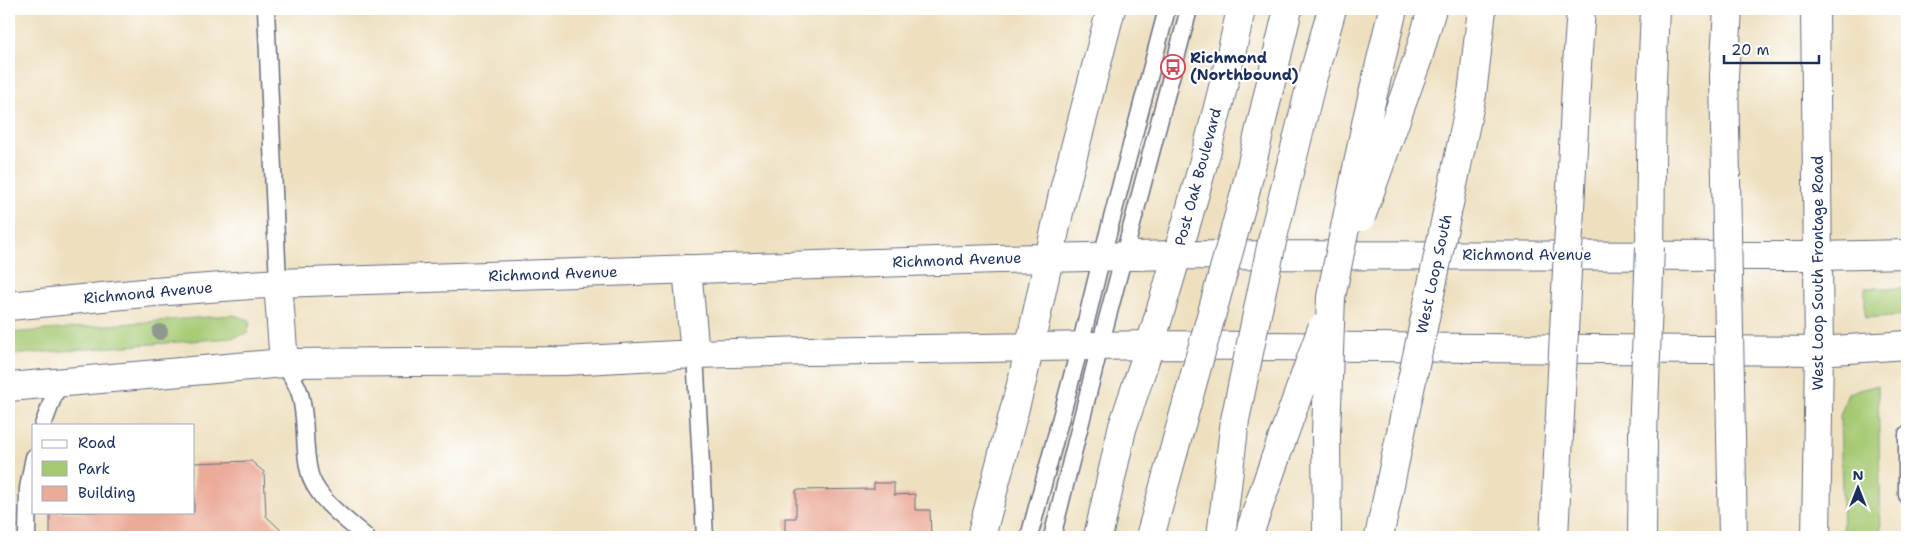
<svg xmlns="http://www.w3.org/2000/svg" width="1916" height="546" font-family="'Shantell Sans',sans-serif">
<rect width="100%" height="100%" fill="#fff"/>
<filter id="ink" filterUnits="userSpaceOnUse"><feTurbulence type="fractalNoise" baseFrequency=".02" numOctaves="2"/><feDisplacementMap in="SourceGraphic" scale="10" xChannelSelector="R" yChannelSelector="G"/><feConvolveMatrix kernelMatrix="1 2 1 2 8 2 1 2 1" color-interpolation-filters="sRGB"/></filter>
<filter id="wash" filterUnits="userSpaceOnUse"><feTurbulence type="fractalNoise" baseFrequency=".0096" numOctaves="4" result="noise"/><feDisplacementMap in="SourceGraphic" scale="20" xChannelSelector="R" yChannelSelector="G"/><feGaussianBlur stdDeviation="1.12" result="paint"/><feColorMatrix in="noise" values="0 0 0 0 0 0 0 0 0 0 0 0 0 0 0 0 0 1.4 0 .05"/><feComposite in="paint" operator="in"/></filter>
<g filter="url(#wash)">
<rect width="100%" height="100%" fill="#eee0bf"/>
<!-- green -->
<path fill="#a5c972" stroke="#607c68" d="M1865,288H1907V315L1865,318Z
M233,315L250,320L248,333L231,338L9,355V333Z
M1878,385L1881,537H1843L1840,416L1848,393Z"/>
<g id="blocks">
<!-- building -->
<path fill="#ebab99" d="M1905,72H1907V157H1905Z
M251,461L264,472L266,516L288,537H50V512H194V463Z
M874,483H894V495L915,494V510H930L931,537H785V518H796V490L874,489Z"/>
</g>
</g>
<g filter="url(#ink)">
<use href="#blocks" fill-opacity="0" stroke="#656d80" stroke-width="1"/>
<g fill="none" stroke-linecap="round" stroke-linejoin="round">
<defs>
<path id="service" d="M266,9L278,283
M695,354L705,537
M284,363C289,373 297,383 300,394C308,421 302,451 311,478C321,503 347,520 366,537
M43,425L59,382
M1907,434V495
M27,537L28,488L34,457
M1029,537L1080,346L1102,256L1167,9
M1052,537L1100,346L1189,9"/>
<path id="secondary" d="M1815,9L1819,351L1816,537
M687,269L695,354
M278,283L284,363
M9,306L154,292L278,283L997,259L1177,255L1818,256L1907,254
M1150,345C1184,234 1217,122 1241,9
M9,387L284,363L565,361L695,354L808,351L1150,345L1819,351L1907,345
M981,537L1023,377L1063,194L1111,9"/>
<path id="motorway" d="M1418,58L1432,9
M1577,65L1581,9
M1724,76L1728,9
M1472,94L1482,9
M1650,247L1652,81L1655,9
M1098,537L1122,429L1150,345
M1248,537L1275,459
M1642,537L1643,436"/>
</defs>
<!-- service casing -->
<use href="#service" stroke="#656d80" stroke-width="19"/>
<!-- secondary casing -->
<use href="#secondary" stroke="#656d80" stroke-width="30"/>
<!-- motorway casing -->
<use href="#motorway" stroke="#656d80" stroke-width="30"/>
<!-- service -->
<use href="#service" stroke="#fff" stroke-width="16"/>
<!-- secondary -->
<use href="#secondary" stroke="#fff" stroke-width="28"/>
<!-- motorway -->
<use href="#motorway" stroke="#fff" stroke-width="28"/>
<defs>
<path id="motorway-bridge" d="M1724,76L1733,537
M1361,217L1418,58
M1643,436L1650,247
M1275,459L1322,328
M1150,537L1245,193L1288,9
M1221,537L1235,420L1273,237L1312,80L1332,9
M1327,537L1326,433L1331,297L1367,119L1393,9
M1379,537L1472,94
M1554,537L1577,65"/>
</defs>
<!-- motorway-bridge casing -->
<use href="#motorway-bridge" stroke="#656d80" stroke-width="30" stroke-linecap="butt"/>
<!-- motorway-bridge -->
<use href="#motorway-bridge" stroke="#fff" stroke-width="28"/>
</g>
<!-- trees -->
<circle fill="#90988d" cx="160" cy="332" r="8"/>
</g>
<!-- icons -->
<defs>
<symbol id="bus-ring" viewBox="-11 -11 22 22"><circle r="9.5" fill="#fff" stroke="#d1495b" stroke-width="1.5"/><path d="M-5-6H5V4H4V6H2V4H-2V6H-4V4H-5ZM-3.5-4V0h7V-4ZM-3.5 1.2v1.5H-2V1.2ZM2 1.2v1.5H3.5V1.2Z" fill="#d1495b"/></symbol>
</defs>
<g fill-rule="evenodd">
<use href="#bus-ring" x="1159" y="53" width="28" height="28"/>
</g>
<g text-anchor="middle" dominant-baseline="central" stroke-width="4.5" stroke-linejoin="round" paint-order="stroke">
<!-- poi labels -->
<g font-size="15" font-weight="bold" fill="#1b2f5e" stroke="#fff" text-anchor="start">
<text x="1190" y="58">Richmond<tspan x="1190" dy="17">(Northbound)</tspan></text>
</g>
<!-- street labels -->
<g font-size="15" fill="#1b2f5e" stroke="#fff">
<text transform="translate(1198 177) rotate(-75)">Post Oak Boulevard</text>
<text x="1527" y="255">Richmond Avenue</text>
<text transform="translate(957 260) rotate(-2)">Richmond Avenue</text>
<text transform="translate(1818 273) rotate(-90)">West Loop South Frontage Road</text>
<text transform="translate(553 274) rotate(-2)">Richmond Avenue</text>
<text transform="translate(1434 274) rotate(-78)">West Loop South</text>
<text transform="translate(148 293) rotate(-5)">Richmond Avenue</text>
</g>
</g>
<!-- margin -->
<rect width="1916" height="546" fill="none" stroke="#fff" stroke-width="30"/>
<!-- legend -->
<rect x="32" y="424" width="162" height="90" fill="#ffffff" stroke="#a4acbf"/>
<rect x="42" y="440" width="25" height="8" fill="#ffffff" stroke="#a4acbf"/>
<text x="78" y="448" font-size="15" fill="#1b2f5e">Road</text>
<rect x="42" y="461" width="25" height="15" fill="#a5c972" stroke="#a4acbf"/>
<text x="78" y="474" font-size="15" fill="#1b2f5e">Park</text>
<rect x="42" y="486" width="25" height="15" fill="#ebab99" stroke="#a4acbf"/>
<text x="78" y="498" font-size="15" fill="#1b2f5e">Building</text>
<!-- north arrow -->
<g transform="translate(1858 488)" stroke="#ffffff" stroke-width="4" paint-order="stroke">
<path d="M0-4L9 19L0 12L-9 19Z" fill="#1b2f5e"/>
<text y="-8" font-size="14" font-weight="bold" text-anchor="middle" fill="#1b2f5e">N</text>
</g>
<!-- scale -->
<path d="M1724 55v8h95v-8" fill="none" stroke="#1b2f5e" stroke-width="2.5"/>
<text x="1731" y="55" font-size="15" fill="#1b2f5e" stroke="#ffffff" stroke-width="4" paint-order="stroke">20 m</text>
</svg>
